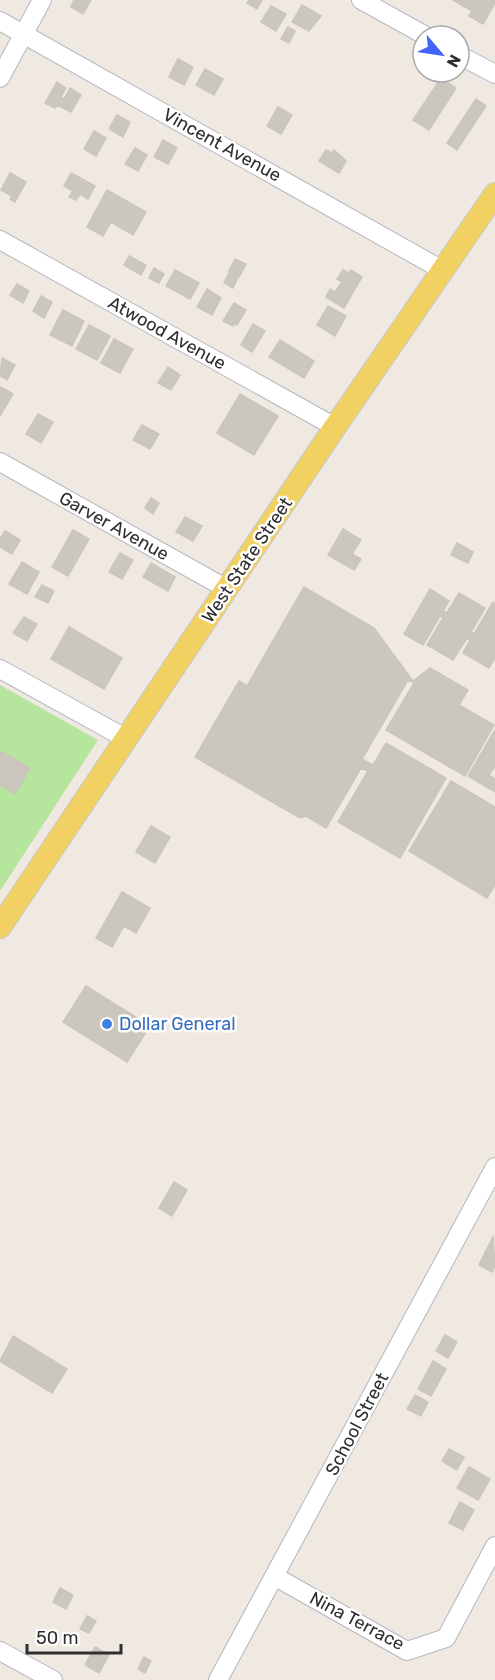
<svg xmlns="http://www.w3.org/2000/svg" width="495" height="1680" font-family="Rubik,sans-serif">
<rect width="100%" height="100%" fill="#efe9e1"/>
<!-- green -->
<path fill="#b6e59e" d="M0,685L98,740L0,891Z"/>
<!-- building -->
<path fill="#cbc7bf" stroke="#cbc5ba" stroke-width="1.5" d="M74,0H91L83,14L71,7Z
M249,0H262L257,9L247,3Z
M453,0H495V3L483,24L469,16L472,11Z
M302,5L321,16L309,31L292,22Z
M271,6L286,14L276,31L261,22Z
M288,27L295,31L289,43L281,39Z
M178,59L193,67L184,85L169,77Z
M205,69L223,79L214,95L196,85Z
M441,78L456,88L429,130L413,120Z
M57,82L66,88L61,97L64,99L70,88L81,95L71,112L57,105L55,108L45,103Z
M476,99L486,106L457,150L447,143Z
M278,107L292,115L281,134L267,126Z
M117,115L130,122L123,137L109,129Z
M94,131L106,138L96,156L84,149Z
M163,140L177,148L168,164L154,157Z
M135,148L147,155L138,171L125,164Z
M326,150L332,153L334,150L346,161L339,173L319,161Z
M10,173L26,182L15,202L10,199L12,196L1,190Z
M71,173L95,186L88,199L80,194L76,200L69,197L73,191L64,186Z
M107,190L146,212L133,235L111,222L103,236L87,227Z
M129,256L146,265L141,275L124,265Z
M235,259L246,264L239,277L229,271Z
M154,268L164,274L159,283L149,278Z
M175,270L199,283L190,299L166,286Z
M343,270L349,273L351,270L362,277L344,308L326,297L330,289L335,292L342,282L337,279Z
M229,273L238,277L233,288L224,283Z
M17,284L29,291L23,303L10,295Z
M207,289L221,298L212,315L197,307Z
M41,296L52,302L44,318L33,311Z
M234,303L246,310L237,325L234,323L233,326L223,321Z
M328,306L346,316L335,336L317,325Z
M63,310L84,321L72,346L50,335Z
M253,324L265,331L252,352L241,345Z
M89,325L110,336L97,360L76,349Z
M114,339L133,349L120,373L101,363Z
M280,340L314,361L304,378L269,357Z
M2,358L15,365L7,380L0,376Z
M168,367L180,375L171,390L158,383Z
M1,387L13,394L0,416V390Z
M240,394L278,416L254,455L217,433Z
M38,414L53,422L41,443L26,434Z
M142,425L159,434L150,449L133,440Z
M151,498L159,503L153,514L145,508Z
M185,517L202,526L193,541L176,532Z
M343,529L361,540L352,554L361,559L354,570L328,555Z
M73,530L89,539L68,576L52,567Z
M5,531L20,540L12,554L0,547V539Z
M457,543L473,552L468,563L451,555Z
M120,553L133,560L122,579L109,572Z
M22,562L39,572L27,594L9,584Z
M151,563L175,577L168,591L143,577Z
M42,585L54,591L48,603L35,597Z
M304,587L374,628L413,681L430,668L468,690L459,705L494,725L465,776L386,730L414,683L408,680L362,759L373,765L386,743L446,778L400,858L338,822L368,771L361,768L326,828L306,816L300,818L195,757L239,681L247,686Z
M430,589L449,601L443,611L447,613L459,593L485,608L471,632L474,634L493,602L495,604V658L489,668L463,653L470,640L467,638L453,660L427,645L443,618L440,616L423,645L404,634Z
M24,617L37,624L27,641L13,633Z
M69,627L122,658L104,689L51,659Z
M495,730V766L489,775L495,779V792L468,776Z
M0,751L30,768L15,794L0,785Z
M451,781L495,807V885L487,898L409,851Z
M151,826L170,837L155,863L136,852Z
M122,892L150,908L136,933L124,926L112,947L96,938Z
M86,986L150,1026L127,1062L63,1022Z
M174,1182L187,1190L172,1216L159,1208Z
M493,1237L495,1266L492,1272L479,1265Z
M445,1335L457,1342L448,1358L436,1351Z
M13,1336L67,1369L52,1393L0,1361Z
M433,1361L446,1369L431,1396L418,1389Z
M415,1395L428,1402L421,1416L407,1409Z
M449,1449L464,1457L457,1470L442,1461Z
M469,1467L490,1479L478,1500L457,1488Z
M460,1502L474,1510L463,1530L449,1523Z
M60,1588L73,1595L66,1609L53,1602Z
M87,1616L96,1621L89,1633L80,1629Z
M95,1647L109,1655L99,1673L85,1665Z
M144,1657L151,1661L145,1673L138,1669Z"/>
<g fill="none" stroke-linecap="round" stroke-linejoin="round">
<defs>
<path id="minor" d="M361,0L426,36
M0,21L444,271
M459,55L495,74
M0,78L42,0
M0,240L335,427
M0,462L227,589
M0,669L125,738
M274,1576L407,1651L446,1638L495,1546
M0,1651L53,1680
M218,1680L495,1167"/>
<path id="major" d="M0,927L335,427L495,194"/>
</defs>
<!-- minor casing -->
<use href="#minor" stroke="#b4b7c1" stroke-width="20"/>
<!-- major casing -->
<use href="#major" stroke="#c9c9c9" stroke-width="24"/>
<!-- minor -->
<use href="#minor" stroke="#fff" stroke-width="18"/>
<!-- major -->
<use href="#major" stroke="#f2d163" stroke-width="22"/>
</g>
<!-- markers -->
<circle fill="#3f7fe0" stroke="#fff" stroke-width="2" cx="107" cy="1024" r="6"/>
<g text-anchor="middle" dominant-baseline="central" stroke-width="5" stroke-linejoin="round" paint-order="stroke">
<!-- street labels -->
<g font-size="18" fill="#2e2e2e" stroke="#fff">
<text transform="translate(222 145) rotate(29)">Vincent Avenue</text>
<text transform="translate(167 333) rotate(29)">Atwood Avenue</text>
<text transform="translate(114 526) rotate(29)">Garver Avenue</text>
<text transform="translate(247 560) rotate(-56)">West State Street</text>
<text transform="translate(357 1424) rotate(-62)">School Street</text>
<text transform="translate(357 1621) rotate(28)">Nina Terrace</text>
</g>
<!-- shop labels -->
<g font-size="18" fill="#366cbe" stroke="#fff" text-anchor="start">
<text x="119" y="1024">Dollar General</text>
</g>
</g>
<!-- north arrow -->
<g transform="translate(441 54) rotate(119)"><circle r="28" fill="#ffffff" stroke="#ababab" stroke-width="1.5"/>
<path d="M0-4.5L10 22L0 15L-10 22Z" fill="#4264fb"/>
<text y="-9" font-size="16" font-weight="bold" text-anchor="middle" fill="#2e2e2e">N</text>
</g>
<!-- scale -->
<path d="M27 1644v9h94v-9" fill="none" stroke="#2e2e2e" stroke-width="3"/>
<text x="36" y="1644" font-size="18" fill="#2e2e2e" stroke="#ffffff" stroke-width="4.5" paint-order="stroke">50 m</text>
</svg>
